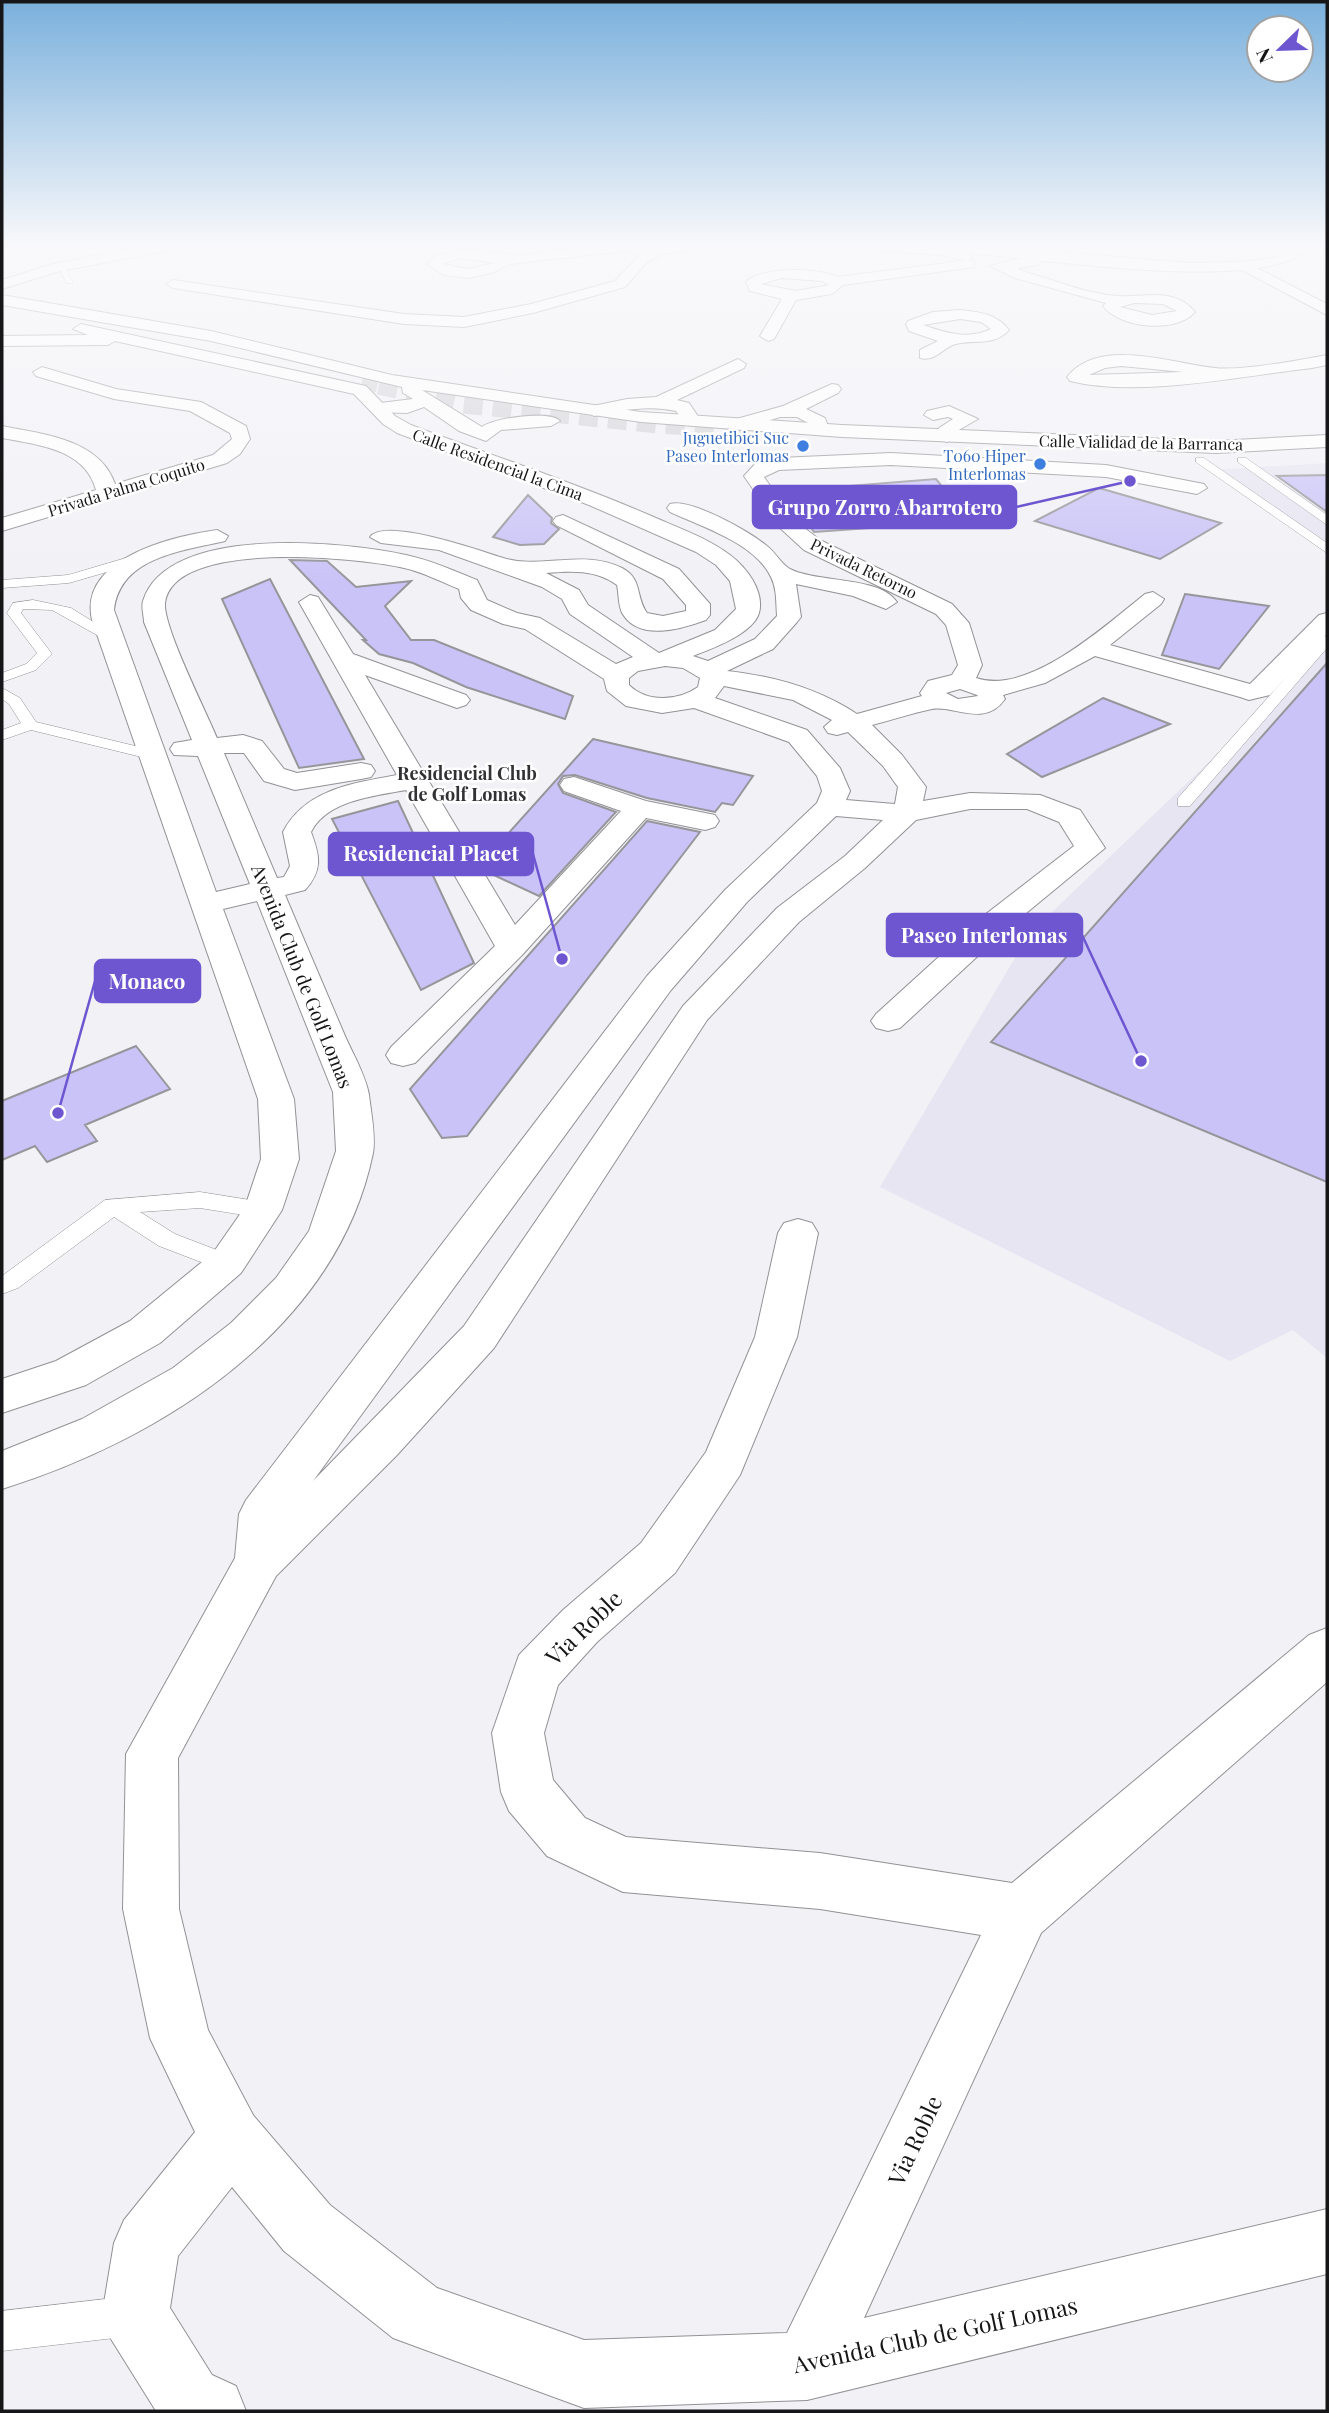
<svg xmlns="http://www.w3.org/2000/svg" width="1329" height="2413" font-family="'Playfair Display',serif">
<rect width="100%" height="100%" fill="#f2f1f6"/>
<!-- built -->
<path fill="#e7e5f1" d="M1327,463V542L1210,470Z
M1327,649V1358L1293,1330L1230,1361L880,1187L1029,934Z"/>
<!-- building -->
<path fill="#cac3f7" stroke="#96969a" stroke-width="2" d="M1327,475V512L1277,476Z
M936,479L970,521L814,532L785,491Z
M1099,488L1221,523L1160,559L1035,521Z
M528,495L552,518L551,523L559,529L544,544L520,545L493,537Z
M290,560L327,561L356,587L411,581L385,606L411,640H434L573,696L565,719L466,687L413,663L379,654L363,640H366Z
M270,579L364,759L299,768L222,599Z
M1185,594L1269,606L1219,669L1162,655Z
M1327,663V1182L991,1042Z
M1103,698L1170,724L1042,777L1007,754Z
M593,739L753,776L733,805L722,803L715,812L647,798L575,775L563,776L558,784L563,793L616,812L539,896L487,872L481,864Z
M398,801L474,963L421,990L332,819Z
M647,821L700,832L467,1136L442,1138L410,1089Z
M136,1046L170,1089L85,1125L97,1141L47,1162L35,1146L2,1160V1101Z"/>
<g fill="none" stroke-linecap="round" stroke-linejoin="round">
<!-- secondary-tunnel-far1 -->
<path stroke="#d1d0d5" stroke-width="16" stroke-dasharray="16 8" stroke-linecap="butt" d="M362,381L387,387"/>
<!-- secondary-tunnel -->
<path stroke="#d1d0d5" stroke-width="19" stroke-dasharray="19 10" stroke-linecap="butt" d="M379,385L463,404L659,424L755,430"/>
<defs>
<path id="lane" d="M57,264H63L73,283H67Z
M1196,458H1204L1327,543V553L1196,462Z
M1238,458H1246L1327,515V525L1238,462Z
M143,553L148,554V560L69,583L2,588V580L68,575Z
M33,600L71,608L116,636L104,639L52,610L23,609L21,613L52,654L36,670L2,682V673L26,664L37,653L7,613L13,603Z
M1327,636V648L1190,806H1178V798L1322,637Z
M2,688L20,698L36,722L160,752L162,755L154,760L31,730L2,740V730L21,723L9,704L2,699Z
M200,1192L263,1202L271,1204L274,1210L271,1216L263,1218L200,1208L140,1212L175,1234L235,1257L239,1263L235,1269L227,1272L159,1246L114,1217L18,1288L2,1294V1276L105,1200Z
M132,2296L146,2302L152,2316L146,2330L132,2336L2,2351V2311Z"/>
<path id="street" d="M602,246H700L693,250L662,254L647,262L625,287L533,313L464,327L404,324L173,288L166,284L173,280L404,314L464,317L531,304L615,281L642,253L626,251L510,264L492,273L468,278L444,275L427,264L437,255L460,250L521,255ZM460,258L494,263L468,269L443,264Z
M1022,246H1042L1048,256L1037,265L1017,268L1025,272C1054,280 1087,294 1117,296C1144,298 1174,286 1195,312C1176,334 1119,328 1103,306L1106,303L1015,278L990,266L1033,255ZM1134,303L1163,304L1177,311L1152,315L1120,307Z
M969,260L974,261V267L843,285L832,294L796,300L774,339L768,341L760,336L782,299L750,291L746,282C763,266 817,268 838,277ZM782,278L822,281L829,285L796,291L761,284Z
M1245,262L1327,304V315L1240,269L1238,266Z
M960,310C980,312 997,314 1009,330C993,347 975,339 956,344C943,347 936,362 920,358V350L938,341L909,331L906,324L908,321L933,312ZM960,319L981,322L991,329C969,340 946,333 923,325Z
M81,324L366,386L395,416L411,425C490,455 571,481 649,515C676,527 706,537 730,555C746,567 765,591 759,613C753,634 711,649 693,656L708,661L755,639L777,616C776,603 777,589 771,577C755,543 702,527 670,512L667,508L670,504C691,498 750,532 767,546C775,552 782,565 790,569C817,583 880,576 897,602L886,609L853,596L796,584L801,617L797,622L773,649L727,671C774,676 817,688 857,714L922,696L920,693L928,681L952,675L958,665L946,625L936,614L804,550L780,528L744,476L755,464L779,458L891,453L1106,465L1204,484L1207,488L1197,494L1106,477L891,465L779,470L764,477L794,520L820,540L952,604L969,623L982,665L976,678C1029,696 1106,625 1145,594L1153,592L1164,599L1161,604L1110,645L1250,684L1319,615L1327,613V634L1270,695L1249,700L1240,697L1095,656L1045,683L1003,695L1005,699C985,728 954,705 932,709C912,713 892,720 872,725L902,755L926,787L923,801L970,793L1040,795L1080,810L1105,848L1008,928L900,1028L888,1031L876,1028L871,1021L876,1014L986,914L1074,846L1059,822L1027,809H970L916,820L865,868L799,922L707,1020L494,1348L397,1455L276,1576L178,1758L179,1909L208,2030L253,2115L330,2205L437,2288L584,2340L787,2333L981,1935L820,1909L623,1892L547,1856L509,1811L501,1792L492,1733L519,1655L563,1610L641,1543L706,1452L755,1337L778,1233L784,1223L798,1219L812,1223L818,1233L797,1337L740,1475L675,1573L597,1642L558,1685L544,1733L553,1780L585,1818L626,1837L820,1853L1012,1883L1309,1635L1327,1628V1682L1041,1933L864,2318L1327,2209V2274L807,2400L584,2408L393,2338L284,2251L232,2187L178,2256L170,2308L212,2375L236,2386L246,2411H156L111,2339L102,2315L114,2243L124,2220L195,2132L150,2038L123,1909L126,1754L235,1558L239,1514L246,1500L647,976L725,890L817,803L822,791L817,776L789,742L694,708L662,713L626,706L607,691L604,679L525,629L503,624L471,610L461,598L459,589C441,582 423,572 404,568C360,558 173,538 165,603C163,627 206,711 217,738L243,735L262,741L284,769L297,773L361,763L371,765L375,771L371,777L361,779L295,790L264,781L244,753H224L277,878L284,877L290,866L283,832C305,789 354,783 397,775L299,602L310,595L318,597L353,654L466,695L470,700L466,705L457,708L365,675L515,925L621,811L564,791L560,785L564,779L574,777L646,801L715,815L719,821L715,827L705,830L646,818L523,954L415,1063L403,1066L391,1063L386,1055L391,1047L495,946L406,790C375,796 327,800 311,832C320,856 323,870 305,890L285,895C305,942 325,989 345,1036C353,1054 366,1076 369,1095C371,1112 376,1137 373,1153C337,1329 162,1439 2,1489V1451L82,1419L173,1368L231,1323L276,1278L309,1231L336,1151L333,1092L257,901L223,909L294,1099L299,1159L282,1210L241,1273L160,1343L86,1385L2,1413V1379L56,1361L130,1321L213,1253L245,1207L261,1159L258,1099L92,620C78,558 174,536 217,530L228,536L225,541C182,551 120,557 114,610L216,892L250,884L198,756L174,755L170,749L174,743L192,740L144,622C144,616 141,607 143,601C167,523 346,542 406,555C431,560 454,571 477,580L487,600L517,613L540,618L616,664L633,657L570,614L562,599L542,587L439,550L381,543L370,537C384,517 479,550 500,557C539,571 582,548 622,568C643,579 635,596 647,613L663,616L686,611V605L663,579L556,525L553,521L556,517L563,515L679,569L710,604V615L706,620C681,629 639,642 622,613C618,604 619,594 617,585C596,569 570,571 546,573L579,590L588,605L659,653L715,630L736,609L730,581L716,565L696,552L589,505L397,433L383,424L354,394L115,341L108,345L2,346V336L88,335L73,329ZM665,666L683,668L700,678L698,687C678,701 647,703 629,685V678L638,671ZM724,686L793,700L832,720L824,727L828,733L837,735L848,732L883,766L898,787L895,804L846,800L850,791L840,768L807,730L715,698ZM960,689L977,695L978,696L958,699L946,693ZM836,816L883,820L845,856L777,908L683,1006L464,1326L313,1481L671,990L747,902Z
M1327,355V365L1312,368C1240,376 1139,398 1070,381L1067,377C1099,336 1174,364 1215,368C1240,371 1301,360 1327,355ZM1121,366L1184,372L1089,375L1105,368Z
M738,359L746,364L744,368L677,400L689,403L701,421L698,425H686L676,411C649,405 621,410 594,416L585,411L588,407L627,399L656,397Z
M42,367L116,389L201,402L246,426L250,439L240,454L227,463L2,531V518L96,490C85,449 39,445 2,438V426C42,434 100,439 115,484L213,455L232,439L230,433L190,411L114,399L36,376L33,372Z
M832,384L838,385L841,389L838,393L806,409L825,418L829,429L827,433H813L810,424L797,417H780L740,430L731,424L733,420L783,406Z
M949,406L978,419L957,431L953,440L946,442L937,436L939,428L953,419L948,417L933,420L924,415L927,411Z"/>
<path id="secondary" d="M146,246H176L169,250L56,272L2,289V280L53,264Z
M865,246H990L1190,263L1240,262L1277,257L1296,246H1313C1265,296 1046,258 976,254H970L973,257L966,261L941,255L872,250Z
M2,295L211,331L392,375L641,412L842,425L1216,441L1327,435V447L1216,453L842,437L641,422L422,390L482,427C493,418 551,410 560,421L551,426L501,430L486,441L459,431L424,407L407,413L372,412L369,408L372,404L413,399L403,393L402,387L211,341L2,305Z"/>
</defs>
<!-- lane casing -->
<use href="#lane" stroke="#929195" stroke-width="1"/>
<!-- street casing -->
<use href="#street" stroke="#929195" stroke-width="2"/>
<!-- secondary casing -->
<use href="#secondary" stroke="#929195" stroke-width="2"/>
<!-- lane -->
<use href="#lane" fill="#fff" fill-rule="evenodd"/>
<!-- street -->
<use href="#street" fill="#fff" fill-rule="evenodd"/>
<!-- secondary -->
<use href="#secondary" fill="#fff" fill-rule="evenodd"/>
</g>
<!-- sky -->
<linearGradient id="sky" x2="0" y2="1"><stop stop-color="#7ab0dc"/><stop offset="0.42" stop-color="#f9f9fb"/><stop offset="1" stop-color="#f9f9fb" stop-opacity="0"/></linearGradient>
<rect width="1329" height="584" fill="url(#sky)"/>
<!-- markers -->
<g fill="#3f7fe0" stroke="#fff" stroke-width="2.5">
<circle cx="803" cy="446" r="7"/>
<circle cx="1040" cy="464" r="7"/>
</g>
<g text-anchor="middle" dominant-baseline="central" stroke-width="5" stroke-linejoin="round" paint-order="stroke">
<!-- far-shop labels -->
<g font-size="16" fill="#366cbe" stroke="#fff" text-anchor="end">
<text x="789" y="437">Juguetibici Suc<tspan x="789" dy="18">Paseo Interlomas</tspan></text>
<text x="1026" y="455">T060 Hiper<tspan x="1026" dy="18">Interlomas</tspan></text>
</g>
<!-- far-street labels -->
<g font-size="16" fill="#161618" stroke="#fff">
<text transform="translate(1141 442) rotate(1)">Calle Vialidad de la Barranca</text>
<text transform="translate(498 464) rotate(20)">Calle Residencial la Cima</text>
<text transform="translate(126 487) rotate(-17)">Privada Palma Coquito</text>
<text transform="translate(864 568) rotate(26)">Privada Retorno</text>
</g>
<!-- far-neighbourhood labels -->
<g font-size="18" font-weight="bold" fill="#323235" stroke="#fff">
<text x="467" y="773">Residencial Club<tspan x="467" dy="21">de Golf Lomas</tspan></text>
</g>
<!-- street labels -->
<g font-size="19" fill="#161618" stroke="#fff">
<text transform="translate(303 976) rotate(68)">Avenida Club de Golf Lomas</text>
</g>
<!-- near-street labels -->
<g font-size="23" fill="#161618" stroke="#fff">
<text transform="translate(583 1627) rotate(-44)">Via Roble</text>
<text transform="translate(914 2140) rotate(-65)">Via Roble</text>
<text transform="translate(935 2334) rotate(-12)">Avenida Club de Golf Lomas</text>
</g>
</g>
<!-- callouts -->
<path fill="none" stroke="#6d56d0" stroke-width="2.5" d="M1130 481L1016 507M562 959L533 854M1141 1061L1082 935M58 1113L95 981"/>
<g fill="#6d56d0" stroke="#fff" stroke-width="2.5">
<circle cx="1130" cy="481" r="7"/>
<circle cx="562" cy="959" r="7"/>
<circle cx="1141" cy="1061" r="7"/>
<circle cx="58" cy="1113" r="7"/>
</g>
<g fill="#6d56d0" stroke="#6d56d0" stroke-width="2.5">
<rect x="753" y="486" width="263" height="42" rx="7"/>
<rect x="329" y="833" width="204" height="42" rx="7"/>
<rect x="887" y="914" width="195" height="42" rx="7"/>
<rect x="95" y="960" width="105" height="42" rx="7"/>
</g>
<g font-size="21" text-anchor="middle" font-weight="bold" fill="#fff">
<text x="885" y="515">Grupo Zorro Abarrotero</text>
<text x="431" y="861">Residencial Placet</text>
<text x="984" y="943">Paseo Interlomas</text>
<text x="147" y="989">Monaco</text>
</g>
<!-- border -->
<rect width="1329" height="2413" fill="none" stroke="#161618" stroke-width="7"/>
<!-- north arrow -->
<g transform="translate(1280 49) rotate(247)"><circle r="33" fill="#ffffff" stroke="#a2a2a3" stroke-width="2"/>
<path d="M0-5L12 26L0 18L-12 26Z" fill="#6d56d0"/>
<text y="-10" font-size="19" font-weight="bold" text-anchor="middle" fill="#161618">N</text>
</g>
</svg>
